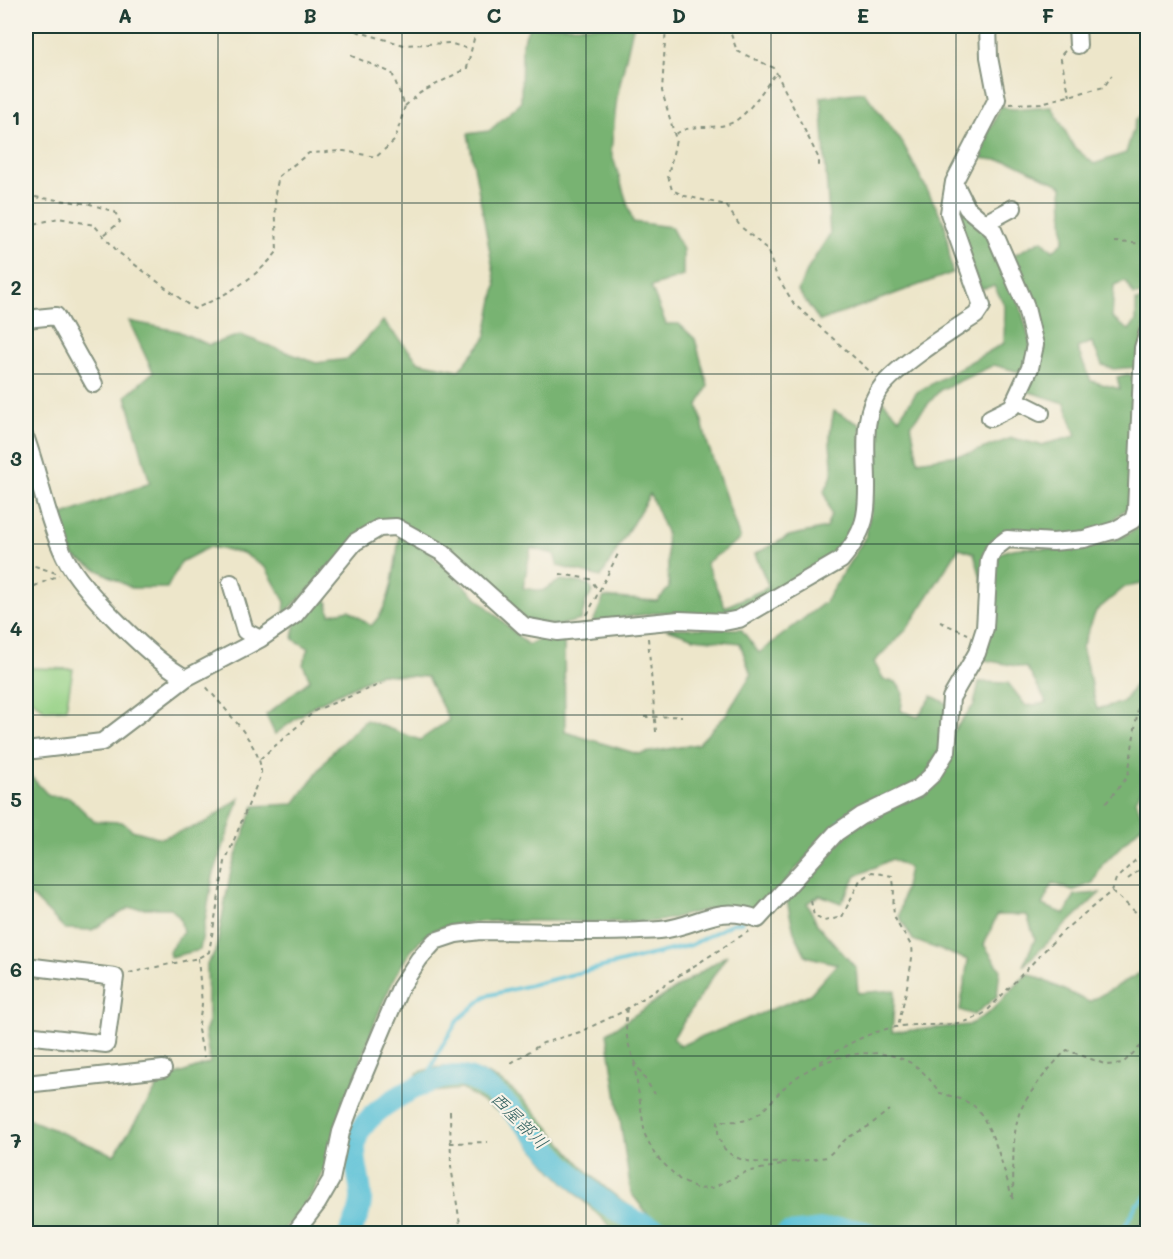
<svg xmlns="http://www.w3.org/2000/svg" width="1173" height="1259" font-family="Mali,'Klee One',sans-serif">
<rect width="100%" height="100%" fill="#f7f3e8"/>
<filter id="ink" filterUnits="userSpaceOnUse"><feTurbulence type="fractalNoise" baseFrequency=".0167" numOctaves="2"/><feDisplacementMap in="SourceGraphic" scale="12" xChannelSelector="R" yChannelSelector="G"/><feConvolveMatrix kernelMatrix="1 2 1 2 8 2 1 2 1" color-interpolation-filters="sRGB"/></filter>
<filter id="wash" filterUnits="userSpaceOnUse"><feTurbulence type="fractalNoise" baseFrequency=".008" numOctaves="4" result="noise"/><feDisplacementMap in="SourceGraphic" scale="24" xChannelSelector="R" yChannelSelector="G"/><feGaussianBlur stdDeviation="1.35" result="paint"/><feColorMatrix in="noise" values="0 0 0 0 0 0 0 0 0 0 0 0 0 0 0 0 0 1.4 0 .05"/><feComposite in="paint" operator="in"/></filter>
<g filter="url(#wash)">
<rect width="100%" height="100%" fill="#ede6ca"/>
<!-- green -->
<path fill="#95d185" stroke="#5a875c" stroke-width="1.5" d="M26,668L73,669L66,709L45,710L26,695Z"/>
<!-- forest -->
<path fill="#78b372" stroke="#4c7853" stroke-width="1.5" d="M530,26H635L633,27L617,97L611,151L633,222L671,227L683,250V276L651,287L666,324H679L695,339L708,386L698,405L707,442L740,539L706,563L725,607L769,587L755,554L789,536L826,528L831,515L824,490C838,475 830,458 830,440C830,430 832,420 834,411L861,425L860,512L850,540L836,559L787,586L720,616L662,612L593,622L604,597L657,601L669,588L666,532L650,494L601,577L558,566L554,554L531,548L523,588L542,591L561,580L588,584L593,592L586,601L581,620L556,626L525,619L498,593L380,520L284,614L285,602L266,568L243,553L209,547L181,562L167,588H131L74,557L58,517L150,483L126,396L153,372L129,321L178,331L209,345L240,335L316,363L348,359L383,321L419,362L459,370L485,339L496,285L468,134L489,131L521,103L522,43Z
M864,92L902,142L945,224L952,273L820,321L798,291L810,265L830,234L821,97Z
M1000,105L1011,110L1052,107L1074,147L1094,164L1126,153L1136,120L1147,107V294L1134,295L1125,281L1114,285L1112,318L1129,330L1136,321V301L1147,299C1147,323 1140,344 1138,367L1113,369L1102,365L1092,342L1077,348L1091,381L1120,389L1117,377L1128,374L1136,378L1133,504L1117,516L1108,530L1054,538L1008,536L993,546L987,558L984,588L974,553L959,548L907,629L874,662L884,680L896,682L903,692L901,711L918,717L932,696L948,704C947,718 949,737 944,750C927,795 870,801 836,829C808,852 785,883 761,910C725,898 694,915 659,921C641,923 622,921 604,922C558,922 479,916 437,929C385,946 344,1125 322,1175C311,1199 297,1215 280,1233H26V1118L114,1155L162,1080L210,1063L205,1032L208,1024L207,964L216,951L231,870L254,806L294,804L332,752L366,720L420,740L449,720L427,677L379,674L315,705L275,734L266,715L310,680L303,664L309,648L293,639L296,619L325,590L330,614L349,610L371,626C394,604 394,564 400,534L428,552L528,645L543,637H564L565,732L638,754L698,744L726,715L751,675L740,643L694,638L665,628L741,629L759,653L825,602L866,536L872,500L875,427L882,400L899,418L917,392L1004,343L1005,306L994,286L981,289C966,256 953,228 955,191L965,212L987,233L1018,297L1030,342V353L1020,372L994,365L940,390L911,424L918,461L971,453L1012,438L1041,445L1076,436L1065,403L1023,390C1030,377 1038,362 1039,346C1042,323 1019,280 1008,258L1042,240L1053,251L1064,241L1062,186L1013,162L972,157L993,124Z
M1147,521V583L1125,587L1096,611L1082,647L1097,709L1123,702L1144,672L1147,673V780L1136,800L1144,823L1102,865L1093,883L1072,891L1053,883L1042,905L1065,914L1075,895L1100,893L1023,966L1035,939L1027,915H997L984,945L1000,969L997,996L974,1015L960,1010L968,960L913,940L899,916L909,868L892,859L856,876L841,903L820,895L807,903L817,924L856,968L858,993L895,990L892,1032L969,1025L989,1013L1028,973L1089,1002L1147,969L1148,1211L1135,1233H617L553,1171L503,1114L462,1089L421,1093L417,1073C492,1046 531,1108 574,1157C596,1182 622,1203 652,1220L631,1193L607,1033L727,955L673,1038L679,1046L810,994L837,964L806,956L794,932L786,897L835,841L863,820L919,795L955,729L974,705L979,682L1008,683L1026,706L1047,703L1027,668L979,659L998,555C1017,541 1051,552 1075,550C1097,548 1131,536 1147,521Z
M26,771L49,796L69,797L94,821L122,822L132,830L161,838L203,824L240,798L213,876L200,950L170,957L169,951L183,932L180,918L171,908H129L92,930L65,929L34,898L26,894Z"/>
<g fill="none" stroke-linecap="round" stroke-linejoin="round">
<!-- stream -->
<path stroke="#5ac1d7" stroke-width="4" d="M840,821L854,812
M424,1084L440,1049L458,1020L486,996L691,945L733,923L742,922
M1121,1234L1136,1205L1148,1195"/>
<!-- river -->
<path stroke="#5ac1d7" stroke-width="22" d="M349,1234C356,1221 362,1209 361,1195C360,1177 352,1158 356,1140C363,1110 434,1071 464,1077C478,1080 489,1089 500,1098C558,1154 588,1210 670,1234
M787,1234C813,1232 845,1224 870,1234"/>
</g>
</g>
<g filter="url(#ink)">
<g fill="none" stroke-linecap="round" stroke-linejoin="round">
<defs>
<path id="minor" d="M1077,26L1078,45
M954,182L967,208L993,230L1025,304L1035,345L1030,368L1012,407L990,418
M985,223L1013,208
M26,319L56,316L94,384
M1015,400L1041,413
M26,439C40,478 47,520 65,557C82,591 153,661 186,678
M231,583L245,631L260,639
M26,751L102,742L186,678L260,639L295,615L355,542L379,528L396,527L443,553L524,626L557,632L679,620L724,622L739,619L841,560C852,547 862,532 865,516C873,475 854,419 883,385C904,361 949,333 976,315L982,306L949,213L954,182L997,99L989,57L988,26
M26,966L115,977L106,1044L26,1035
M26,1084L163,1069
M294,1234L317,1204L331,1180L341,1132L355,1095L400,988L419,959L435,941L456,934L480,931C540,931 600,934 660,930C698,927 715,903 758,919L836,833L861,816L917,789L932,775L947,751L951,698L977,653L985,628L989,560L994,549L1007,539L1053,542L1084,539L1115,530L1133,520L1136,510L1143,348L1148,332
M1145,1234L1148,1225"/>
</defs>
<!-- minor casing -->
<use href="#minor" stroke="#86927f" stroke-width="20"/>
<!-- path -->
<path stroke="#86927f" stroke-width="2" stroke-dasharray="4.5 4.5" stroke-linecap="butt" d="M349,26L359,32L404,45L449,43L472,50
M666,26L662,91L676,140L668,176L672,190L685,196L726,205L740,226L767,249L776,274L794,304L873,374
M728,26L737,51L774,68L819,159V170
M1065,51L1060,56L1070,96
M1010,104L1041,103L1104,87L1112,75
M405,106L420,93L467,68L477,26
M676,134C694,121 720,133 738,119C753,108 765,86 777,72
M26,196L90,204L115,212L120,222L104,235
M26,226L59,218L94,225L118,252L194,309C225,296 256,278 277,252L275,194L279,176L309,153L344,151L376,157L395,140L405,106L392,73L347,54
M1114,242L1148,244
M26,563L59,574
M560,574L590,579L599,591
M26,590L59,575
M587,615L619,552
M940,622L968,634
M1145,637H1148
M648,638L656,732
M644,717L682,716
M260,759L316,710L381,684
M1106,803L1128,776L1138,708L1148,702
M1128,879L1148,863
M1112,891L1148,923
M811,901L814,916L824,921L842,917L860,880L872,872L892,876C896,889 892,902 894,914C897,927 907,936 912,948C915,955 901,1014 898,1026
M198,958L202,1004L198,1030L204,1057
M129,973L198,958L209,952L225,862L261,774C263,746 222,707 205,685
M627,1008C622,1044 635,1065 655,1094
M820,1062C844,1046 867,1032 896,1027C928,1021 956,1032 986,1012L1063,931L1112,891L1116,879L1148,848
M511,1063L543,1043L580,1032L620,1013L749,931
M634,1063L645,1135L655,1155L680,1180L697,1189L712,1188L746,1172L786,1164
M450,1111L451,1166L460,1224L459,1234
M450,1143L488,1142
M795,1162C763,1163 714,1169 718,1121C726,1121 738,1122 746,1120C765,1114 773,1097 787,1085C817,1058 870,1043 907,1061C921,1067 931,1081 940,1093C951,1096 971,1101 978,1110C996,1135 1004,1171 1013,1200
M795,1162L827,1157L847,1138L869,1126L889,1110
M1013,1197C1014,1170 1011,1140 1019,1114C1026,1095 1052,1064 1067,1050L1107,1065L1123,1063L1148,1039"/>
<!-- minor -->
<use href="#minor" stroke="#fff" stroke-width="16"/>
</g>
</g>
<!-- grid -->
<path fill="none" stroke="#1f3d34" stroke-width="1.5" stroke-opacity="0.55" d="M218,26V1234M402,26V1234M586,26V1234M771,26V1234M956,26V1234M26,203H1148M26,374H1148M26,544H1148M26,715H1148M26,885H1148M26,1056H1148"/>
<g text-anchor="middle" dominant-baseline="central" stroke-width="4.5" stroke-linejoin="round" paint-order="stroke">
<!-- water labels -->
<g font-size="18" font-style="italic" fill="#2e5e5d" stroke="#f7f3e8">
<text transform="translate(520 1120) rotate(45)">西屋部川</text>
</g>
</g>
<!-- margin -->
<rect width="1173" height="1259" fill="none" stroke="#f7f3e8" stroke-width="66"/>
<rect x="33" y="33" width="1107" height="1193" fill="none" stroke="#1f3d34" stroke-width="2"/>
<g font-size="20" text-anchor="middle" font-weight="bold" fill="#1f3d34">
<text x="125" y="23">A</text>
<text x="310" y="23">B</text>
<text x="494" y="23">C</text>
<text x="679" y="23">D</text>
<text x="863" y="23">E</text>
<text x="1048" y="23">F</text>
<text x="16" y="125">1</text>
<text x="16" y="295">2</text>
<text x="16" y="466">3</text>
<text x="16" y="636">4</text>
<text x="16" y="807">5</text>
<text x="16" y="977">6</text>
<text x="16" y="1148">7</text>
</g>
</svg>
